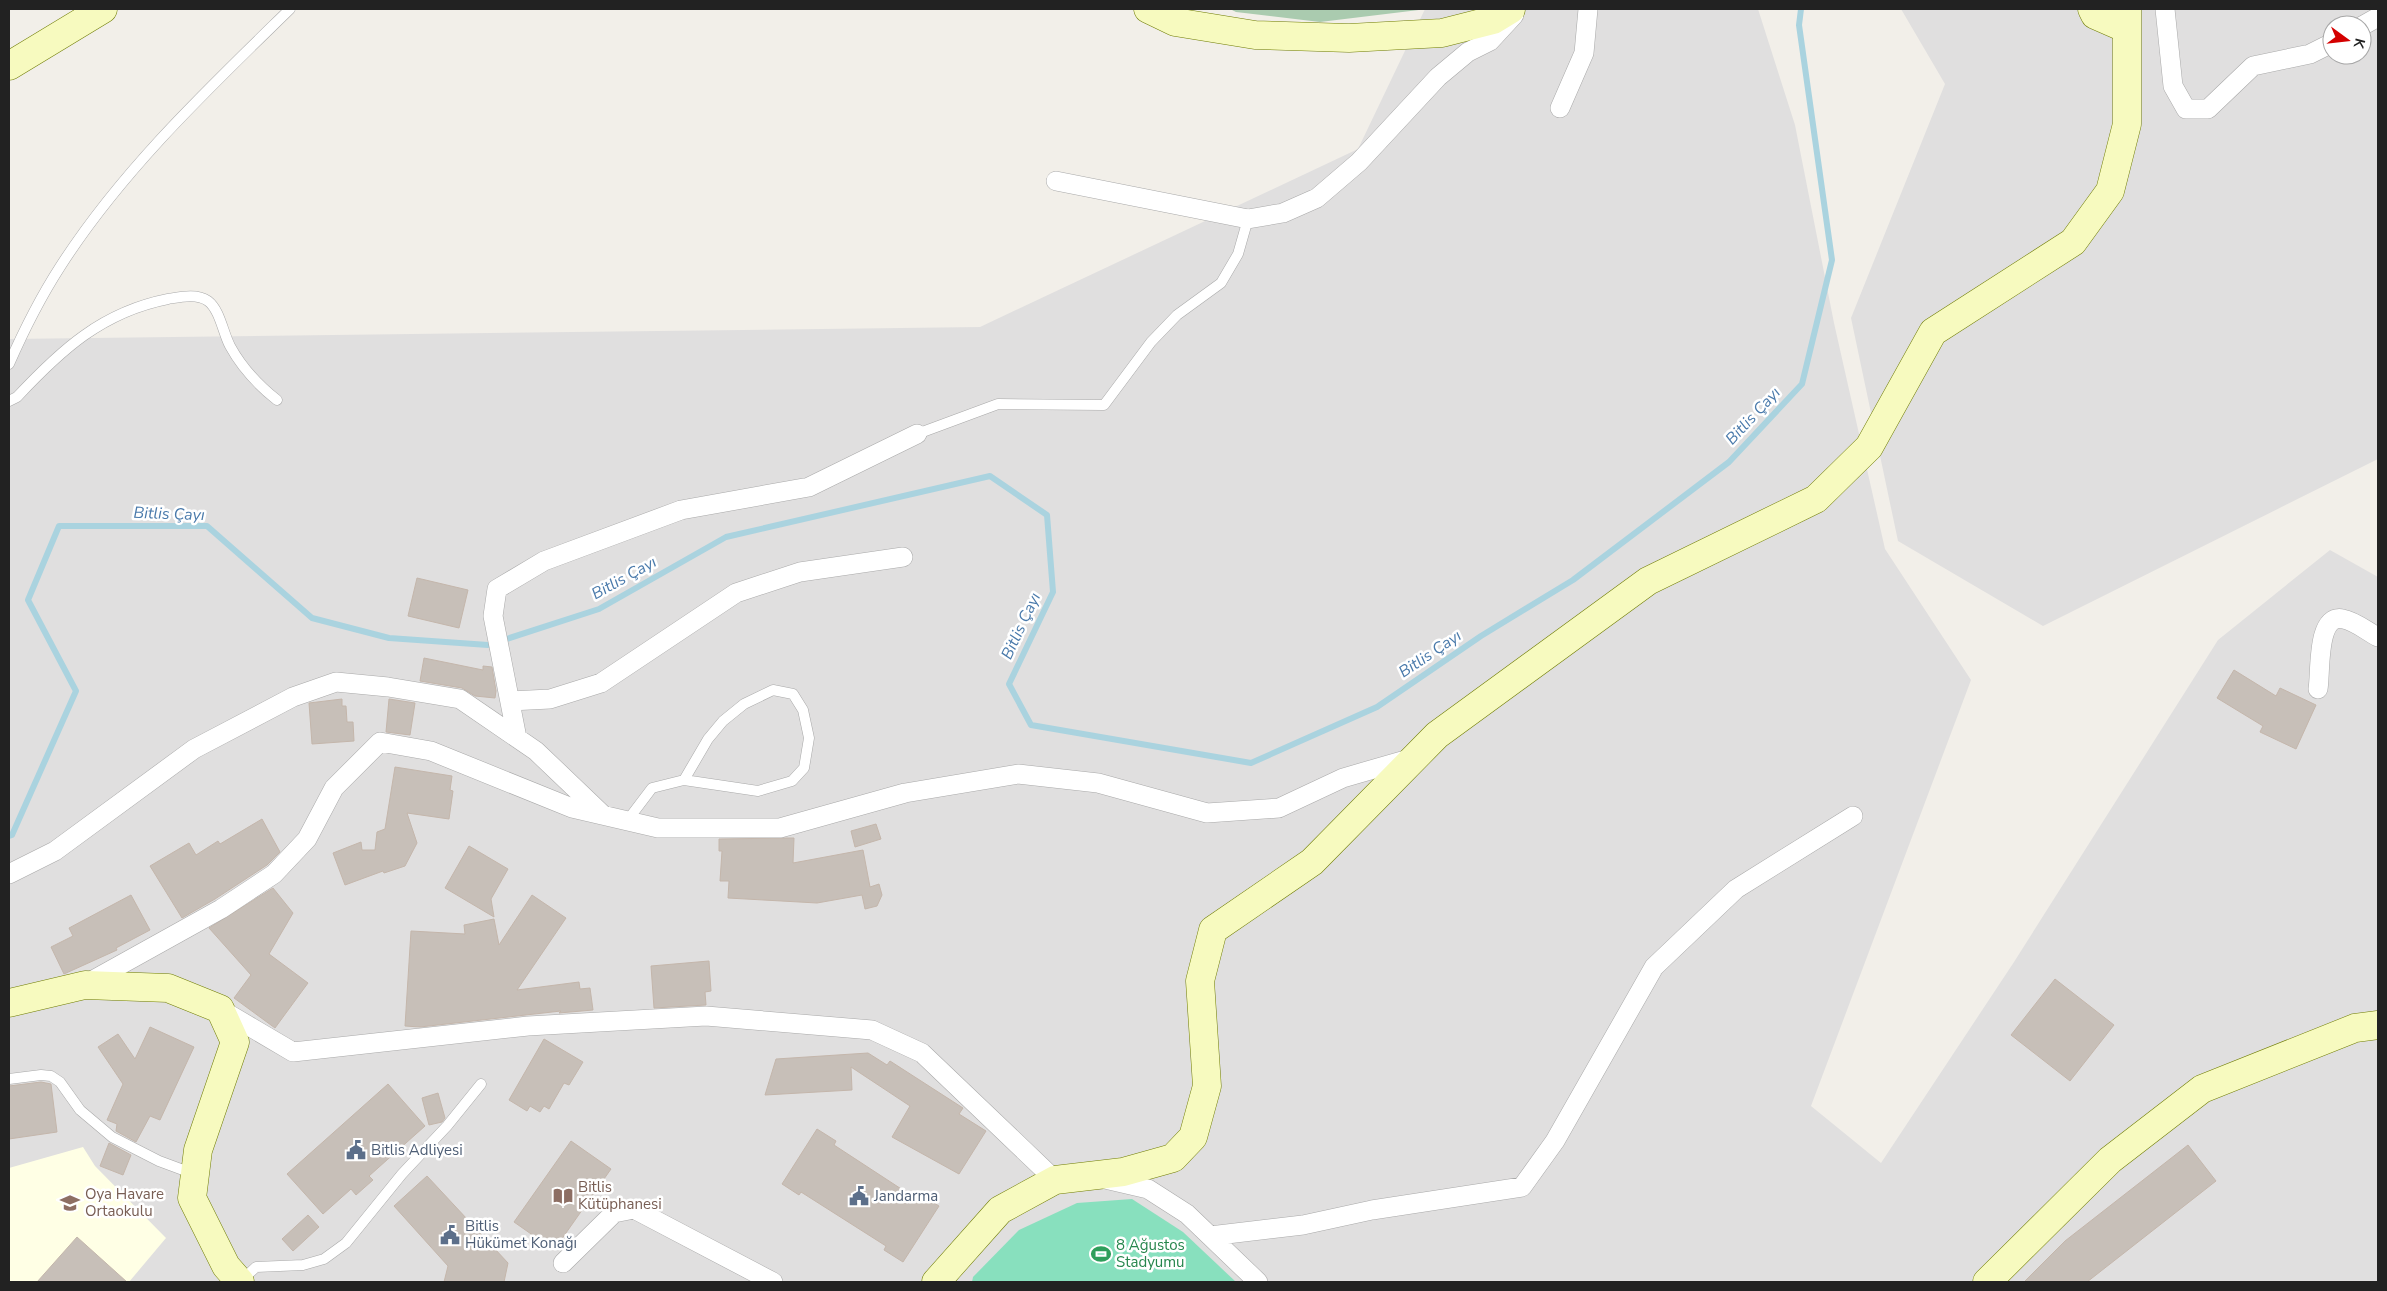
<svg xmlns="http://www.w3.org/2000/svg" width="2387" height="1291" font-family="'Nunito Sans',sans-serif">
<rect width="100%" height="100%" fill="#f2efe9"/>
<!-- residential -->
<path fill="#e0dfdf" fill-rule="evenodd" d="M1425,9H1758L1795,125L1834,323L1885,549L1971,680L1811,1106L1881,1163L2014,962L2218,640L2330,550L2378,577V1282H9V339L980,327L1358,149Z
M1901,9H2378V459L2043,626L1898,541L1851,318L1945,84ZM2332,25H2362V55H2332Z"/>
<!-- education -->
<path fill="#ffffe5" d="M83,1147L95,1166L166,1238L129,1282H9V1168Z"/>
<!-- cemetery -->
<path fill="#aacbaf" d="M1230,9H1427L1320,22L1236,12Z"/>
<!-- pitch -->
<path fill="#88e0be" d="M1132,1199L1183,1232L1236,1282H972L973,1277L1019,1230L1077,1203Z"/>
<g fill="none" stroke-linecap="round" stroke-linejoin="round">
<!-- stream -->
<path stroke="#aad3df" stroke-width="6" d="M9,836L12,835L76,691L28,600L59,526H207L312,618L389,638L488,645L599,609L726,537L990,476L1047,515L1053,592L1009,684L1031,725L1251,763L1377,707L1481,636L1573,580L1729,462L1802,384L1832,260L1799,25L1801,9"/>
</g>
<!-- building -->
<path fill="#c7bfb8" stroke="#c4b6ab" d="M417,578L468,590L459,628L408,616Z
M424,658L483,670V666L492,667L496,691L495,698L475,696L462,688L420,681Z
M2234,670L2276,696L2280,688L2316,705L2296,749L2260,732L2263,726L2217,698Z
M342,699V706H346L347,722H353L354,741L312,744L309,703Z
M389,699L415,703L410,735L386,732Z
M395,767L452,776L450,790L453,791L449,819L407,813L417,843L405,866L384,873L383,871L345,885L333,853L361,842L362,850H375L377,832L385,829Z
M262,819L280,852L267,865L215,899L182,918L150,866L189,843L196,855L218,841L220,844Z
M876,824L881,839L855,847L851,831Z
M787,838H794L793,863L863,850L870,887L879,884L882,895L877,906L865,909L862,895L817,903L728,898L729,881H720L722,851H719V839Z
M469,846L508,869L491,899L494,917L445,888Z
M273,888L293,913L269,954L308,983L275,1028L234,998L251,975L209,928Z
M131,895L150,930L116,948L117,950L64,974L51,947L73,936L69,928Z
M532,895L566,918L517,990L579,982L580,989L590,988L593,1010L559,1013L561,1011L420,1027L405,1026L411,931L465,934L464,925L494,919L499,945Z
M709,961L711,991L705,992L706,1005L654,1008L651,966Z
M2055,979L2114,1025L2070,1081L2011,1035Z
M150,1027L194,1047L160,1120L150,1116L136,1142L116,1131L117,1124L107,1120L123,1084L98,1047L118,1034L135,1059Z
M544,1039L583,1062L569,1085L564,1083L549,1109L544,1106L540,1112L530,1106L527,1111L509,1100Z
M868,1053L887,1065L890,1061L963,1108L959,1114L986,1131L959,1174L892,1137L910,1106L851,1067L852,1090L765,1095L776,1059Z
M41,1082L51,1084L57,1132L9,1139V1086Z
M388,1084L425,1126L369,1176L373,1180L356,1195L351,1189L323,1214L287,1174Z
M438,1093L445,1118L442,1122L429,1125L422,1098Z
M817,1129L836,1141L834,1145L912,1196L918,1193L939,1206L903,1262L884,1250L886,1246L801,1192L799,1195L782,1184Z
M571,1141L611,1169L554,1250L514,1222Z
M109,1143L131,1155L123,1175L100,1166Z
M2188,1145L2216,1181L2087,1282H2024L2065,1241Z
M427,1176L508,1263L504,1282H444L448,1266L394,1206Z
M308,1215L319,1227L293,1251L282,1239Z
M77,1237L127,1282H37Z"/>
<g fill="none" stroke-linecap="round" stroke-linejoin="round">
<defs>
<path id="lane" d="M9,364C24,330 40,298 60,267C122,170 208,89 290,9
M9,401L17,397C61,350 102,312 168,299C180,297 197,293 208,301C220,310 223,333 230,346C242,368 258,385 277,400
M917,434L998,404L1104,405L1151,342L1177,315L1221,283L1238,254L1248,219
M627,821L652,788L684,780L758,791L792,781L804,768L809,738L803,710L793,694L773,690L744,704L723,721L708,739L684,780
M9,1079L41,1075L51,1076L60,1082L80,1110L112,1137L159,1161L194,1174
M240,1282L256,1267L303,1265L324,1259L346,1243L402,1174L447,1126L481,1084"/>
<path id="street" d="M2165,9L2173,86L2186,109H2208L2253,66L2310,54L2332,43
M2362,26L2378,17
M1560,108L1584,53L1588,9
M1056,181L1248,219L1283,213L1317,198L1359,162L1438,77L1468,52L1490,41L1514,15
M2318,689C2321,673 2316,613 2343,619C2355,621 2368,632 2378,637
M510,701L550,699L601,683L736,593L800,572L903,557
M517,738L493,616L497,589L544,561L681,510L809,487L917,434
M9,874L55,851L194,749L293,697L336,682L388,687L460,699L536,751L603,815
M86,984L221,909L274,874L307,839L334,788L380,742L431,751L572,808L658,828H780L905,793L1018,774L1098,783L1207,813L1279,808L1343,778L1412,758
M220,1009L293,1052L528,1026L706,1016L872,1030L922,1053L1055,1180
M1105,1179L1148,1189L1187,1214L1258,1282
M1210,1236L1303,1225L1372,1210L1522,1187L1555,1141L1654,967L1736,889L1853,816
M563,1263L614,1213L634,1209L773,1282"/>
<path id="secondary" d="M1148,9L1175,22L1255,35L1349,38L1442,33L1493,20L1511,9
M2092,9L2095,15L2127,29
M9,66L103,9
M9,1003L85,985L168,988L220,1009L235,1042L198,1150L192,1198L226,1266L240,1282
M936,1282L1000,1210L1055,1180L1123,1172L1173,1158L1193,1137L1207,1086L1200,981L1213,930L1312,862L1437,735L1648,581L1816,499L1869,447L1933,332L2073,242L2110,191L2127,124V9
M1987,1282L2110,1160L2202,1089L2355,1028L2378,1025"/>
</defs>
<!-- lane casing -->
<use href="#lane" stroke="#a9a9a9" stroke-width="11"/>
<!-- street casing -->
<use href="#street" stroke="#a9a9a9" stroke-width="20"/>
<!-- secondary casing -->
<use href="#secondary" stroke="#707d05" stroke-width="29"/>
<!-- lane -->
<use href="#lane" stroke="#fff" stroke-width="10"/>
<!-- street -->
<use href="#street" stroke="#fff" stroke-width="19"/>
<!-- secondary -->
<use href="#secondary" stroke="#f7fabf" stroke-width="28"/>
</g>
<!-- icons -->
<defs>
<symbol id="civic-bare" viewBox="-9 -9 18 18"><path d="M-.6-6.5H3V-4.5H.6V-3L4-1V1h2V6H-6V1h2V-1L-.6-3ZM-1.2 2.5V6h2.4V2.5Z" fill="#5c6f8a" stroke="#fff" stroke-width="2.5" paint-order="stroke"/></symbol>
<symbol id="library-bare" viewBox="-9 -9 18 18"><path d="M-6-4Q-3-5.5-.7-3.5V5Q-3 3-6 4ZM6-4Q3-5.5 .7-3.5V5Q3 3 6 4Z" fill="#8d6e63" stroke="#fff" stroke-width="2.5" paint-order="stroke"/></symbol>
<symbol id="school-bare" viewBox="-9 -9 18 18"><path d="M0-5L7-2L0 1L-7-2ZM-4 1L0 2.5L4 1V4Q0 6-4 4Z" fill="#8d6e63" stroke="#fff" stroke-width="2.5" paint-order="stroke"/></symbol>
<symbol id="stadium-bare" viewBox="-9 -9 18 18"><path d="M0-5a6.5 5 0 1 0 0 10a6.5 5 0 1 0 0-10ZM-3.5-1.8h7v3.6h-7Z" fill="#2e9e5b" stroke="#fff" stroke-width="2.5" paint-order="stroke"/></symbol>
</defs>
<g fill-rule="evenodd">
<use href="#civic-bare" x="342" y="1136" width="28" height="28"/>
<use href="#library-bare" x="549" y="1182" width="28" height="28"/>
<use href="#civic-bare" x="845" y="1182" width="28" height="28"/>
<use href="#school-bare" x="56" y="1189" width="28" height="28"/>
<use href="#civic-bare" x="436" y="1221" width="28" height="28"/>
<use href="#stadium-bare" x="1087" y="1240" width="28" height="28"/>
</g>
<g text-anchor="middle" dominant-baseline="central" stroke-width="5" stroke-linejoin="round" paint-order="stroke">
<!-- service labels -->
<g font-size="15" fill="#4e5e75" stroke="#fff" text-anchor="start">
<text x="371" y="1150">Bitlis Adliyesi</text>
<text x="874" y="1196">Jandarma</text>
<text x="465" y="1226">Bitlis<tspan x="465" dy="17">Hükümet Konağı</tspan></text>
</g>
<!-- education labels -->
<g font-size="15" fill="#785e54" stroke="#fff" text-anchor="start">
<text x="578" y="1187">Bitlis<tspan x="578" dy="17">Kütüphanesi</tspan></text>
<text x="85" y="1194">Oya Havare<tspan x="85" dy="17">Ortaokulu</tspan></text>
</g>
<!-- leisure labels -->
<g font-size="15" fill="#27864d" stroke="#fff" text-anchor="start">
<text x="1116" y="1245">8 Ağustos<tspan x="1116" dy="17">Stadyumu</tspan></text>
</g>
<!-- water labels -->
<g font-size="16" font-style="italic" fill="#4a7aab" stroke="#fff">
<text transform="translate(1753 416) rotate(-47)">Bitlis Çayı</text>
<text transform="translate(169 514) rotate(2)">Bitlis Çayı</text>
<text transform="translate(624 578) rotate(-29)">Bitlis Çayı</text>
<text transform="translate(1021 626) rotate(-65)">Bitlis Çayı</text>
<text transform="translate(1430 654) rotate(-34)">Bitlis Çayı</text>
</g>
</g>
<!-- border -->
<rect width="2387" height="1291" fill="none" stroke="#222222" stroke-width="20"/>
<!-- north arrow -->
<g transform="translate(2347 40) rotate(105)"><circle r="24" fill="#ffffff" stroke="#a7a7a7"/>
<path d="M0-4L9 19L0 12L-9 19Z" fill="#d40000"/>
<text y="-8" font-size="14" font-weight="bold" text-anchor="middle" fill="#222222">K</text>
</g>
</svg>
